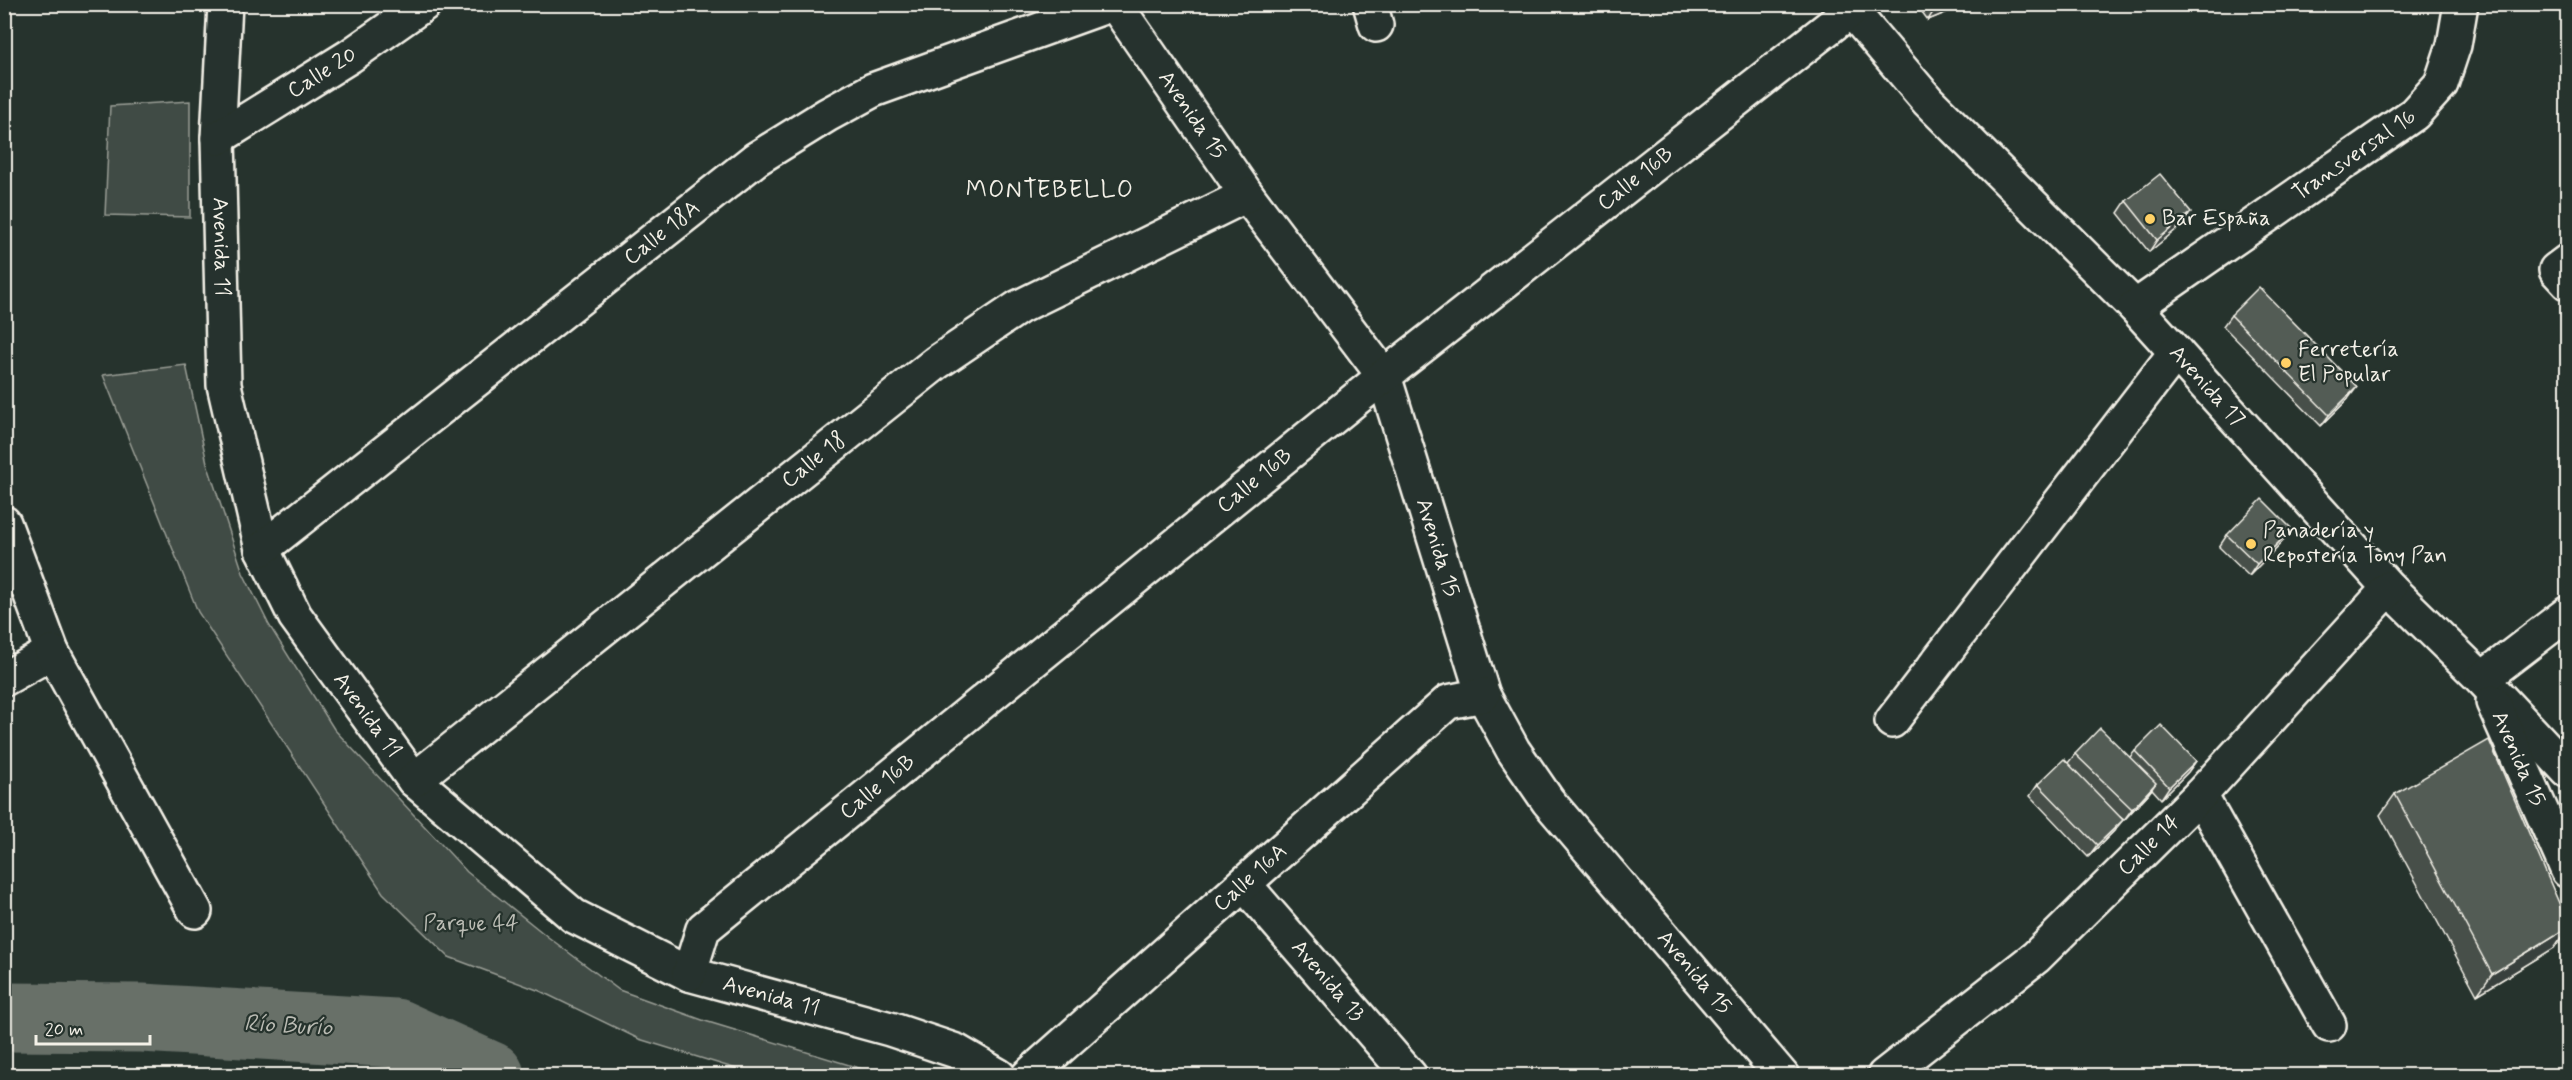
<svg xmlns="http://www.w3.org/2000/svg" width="2572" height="1080" font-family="Mynerve,sans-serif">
<rect width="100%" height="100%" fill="#26332d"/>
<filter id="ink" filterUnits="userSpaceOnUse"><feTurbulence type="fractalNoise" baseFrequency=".0167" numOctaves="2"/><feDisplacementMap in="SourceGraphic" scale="12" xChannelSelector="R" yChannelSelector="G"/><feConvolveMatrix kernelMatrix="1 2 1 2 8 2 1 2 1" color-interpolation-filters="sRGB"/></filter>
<g filter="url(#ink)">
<!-- park -->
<path fill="#414b45" stroke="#9a9e96" stroke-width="1.5" d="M190,101V217L105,215L110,106Z
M186,365L207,463L243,573L269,625L334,729L467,872L548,937L619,990L705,1021L882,1075H756L639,1039L540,991L449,957L383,893L198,612L103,375Z"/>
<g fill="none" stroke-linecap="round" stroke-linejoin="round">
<!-- river -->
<path stroke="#676f68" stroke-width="69" d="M4,1017L142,1018L395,1033L490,1076"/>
<defs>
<g id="minor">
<path id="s1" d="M225,4L218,138L224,385L262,549L295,616L414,780L574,916L689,974L890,1029L956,1051L999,1076"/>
<path id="s2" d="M1115,4L1247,195L1384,376L1483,695L1513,750L1548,801L1782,1076"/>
<path d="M1370,4L1376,25"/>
<path id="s3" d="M1846,4L1928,101L2135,307L2389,588L2482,679L2568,771"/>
<path id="s4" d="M218,138L350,56L424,4"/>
<path d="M2568,261L2556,270L2568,283"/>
<path id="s5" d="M2135,307L2414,114L2441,84L2454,45L2461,4"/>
<path d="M4,523L52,652L4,679"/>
<path id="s6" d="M262,549L756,159L827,115L873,90L1112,4"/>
<path d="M52,652L195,911"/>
<path d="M2482,679L2568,613"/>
<path id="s7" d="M2493,702L2568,871"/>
<path d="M1892,721L2176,352"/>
<path id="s8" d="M414,780L936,363L1019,307L1247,195"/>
<path d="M2200,795L2329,1025"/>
<path id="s9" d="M1244,884L1410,1076"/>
<path id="s10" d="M689,974L703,929L1384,376L1850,11"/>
<path id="s11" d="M1028,1076L1448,702L1483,695"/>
<path id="s12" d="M1884,1076L2036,957L2200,795L2389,588"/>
</g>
</defs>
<!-- minor casing -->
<use href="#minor" stroke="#f4f1e8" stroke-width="38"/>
<!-- minor -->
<use href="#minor" stroke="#26332d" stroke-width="33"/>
</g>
<!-- wall -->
<path fill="#474f49" stroke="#f4f1e8" stroke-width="1.5" d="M1916,4H1967L1928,20Z
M2126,201L2183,224L2149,252L2118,213Z
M2231,315L2348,399L2321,426L2223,326Z
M2292,529L2283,541L2249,576L2219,547L2227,535Z
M2135,751L2196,761L2188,772L2161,799L2152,789L2148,794L2124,820L2120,817L2114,831L2088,857L2030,796L2038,784L2068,763L2075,754L2130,757Z
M2395,794L2568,924V928L2554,948L2477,995L2380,815Z"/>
<!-- shaded-wall -->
<path fill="#39403c" stroke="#f4f1e8" stroke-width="1.5" d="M1938,4H1967L1928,20Z
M2191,212L2183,224L2149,252L2157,240Z
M2357,387L2348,399L2321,426L2329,415Z
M2292,529L2283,541L2249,576L2257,564Z
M2196,761L2188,772L2161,799L2169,787Z
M2156,783L2148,794L2124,820L2132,809Z
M2123,820L2114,831L2088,857L2097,845Z
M2568,927L2554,948L2477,995L2492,974Z"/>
<!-- building -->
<path fill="#525c55" stroke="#f4f1e8" stroke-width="1.5" d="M2160,174L2191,212L2157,240L2126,201Z
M2259,287L2357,387L2329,415L2231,315Z
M2262,499L2292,529L2257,564L2227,535Z
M2161,725L2196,761L2169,787L2135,751Z
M2100,728L2156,783L2132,809L2075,754Z
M2489,740L2568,924V927L2492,974L2395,794Z
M2064,759L2123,820L2097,845L2038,784Z"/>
</g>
<!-- markers -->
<g fill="#ffd166" stroke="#26332d" stroke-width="2">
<circle cx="2150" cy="219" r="6"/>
<circle cx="2286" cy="363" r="6"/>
<circle cx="2251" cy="544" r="6"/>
</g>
<g text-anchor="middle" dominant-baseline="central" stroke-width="4.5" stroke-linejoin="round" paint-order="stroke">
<!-- street labels -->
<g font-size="22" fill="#f4f1e8" stroke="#26332d">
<text stroke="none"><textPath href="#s4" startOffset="123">Calle 20</textPath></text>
<text stroke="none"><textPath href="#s2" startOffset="135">Avenida 15</textPath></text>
<text stroke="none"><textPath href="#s5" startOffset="267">Transversal 16</textPath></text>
<text stroke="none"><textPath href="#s10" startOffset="1244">Calle 16B</textPath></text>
<text stroke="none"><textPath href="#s6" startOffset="510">Calle 18A</textPath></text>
<text stroke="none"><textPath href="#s1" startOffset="243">Avenida 11</textPath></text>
<text stroke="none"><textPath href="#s3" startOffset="526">Avenida 17</textPath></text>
<text stroke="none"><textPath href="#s8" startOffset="512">Calle 18</textPath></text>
<text stroke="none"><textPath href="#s10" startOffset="758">Calle 16B</textPath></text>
<text stroke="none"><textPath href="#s2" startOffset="639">Avenida 15</textPath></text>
<text stroke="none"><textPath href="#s1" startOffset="747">Avenida 11</textPath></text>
<text stroke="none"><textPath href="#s7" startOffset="62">Avenida 15</textPath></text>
<text stroke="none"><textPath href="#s10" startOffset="272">Calle 16B</textPath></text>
<text stroke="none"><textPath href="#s12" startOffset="352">Calle 14</textPath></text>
<text stroke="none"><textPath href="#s11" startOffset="298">Calle 16A</textPath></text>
<text stroke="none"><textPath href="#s2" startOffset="1143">Avenida 15</textPath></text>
<text stroke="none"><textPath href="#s9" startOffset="128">Avenida 13</textPath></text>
<text stroke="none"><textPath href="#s1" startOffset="1251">Avenida 11</textPath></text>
</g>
<!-- poi labels -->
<g font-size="22" fill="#f4f1e8" stroke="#26332d" text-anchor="start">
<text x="2162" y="219">Bar España</text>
<text x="2298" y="350">Ferretería<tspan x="2298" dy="25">El Popular</tspan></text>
<text x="2263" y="531">Panadería y<tspan x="2263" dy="25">Repostería Tony Pan</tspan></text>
</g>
<!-- park labels -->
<g font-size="22" fill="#bebfb7" stroke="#26332d">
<text x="471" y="924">Parque 44</text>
</g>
<!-- neighbourhood labels -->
<g font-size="24" letter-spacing="1.5" fill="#f4f1e8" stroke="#26332d">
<text x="1050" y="190">MONTEBELLO</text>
</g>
<!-- water labels -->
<g font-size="24" font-style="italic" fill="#bcbdb5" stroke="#26332d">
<text transform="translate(288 1026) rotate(3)">Río Burío</text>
</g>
</g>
<!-- margin -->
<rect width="2572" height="1080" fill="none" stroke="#26332d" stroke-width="24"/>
<rect x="12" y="12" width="2548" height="1056" fill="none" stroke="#f4f1e8" stroke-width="2" filter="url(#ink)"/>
<!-- scale -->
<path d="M36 1035v9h114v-9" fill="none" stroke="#f4f1e8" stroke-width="3"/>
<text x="45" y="1035" font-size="18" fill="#f4f1e8" stroke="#26332d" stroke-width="4.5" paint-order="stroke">20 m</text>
</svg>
